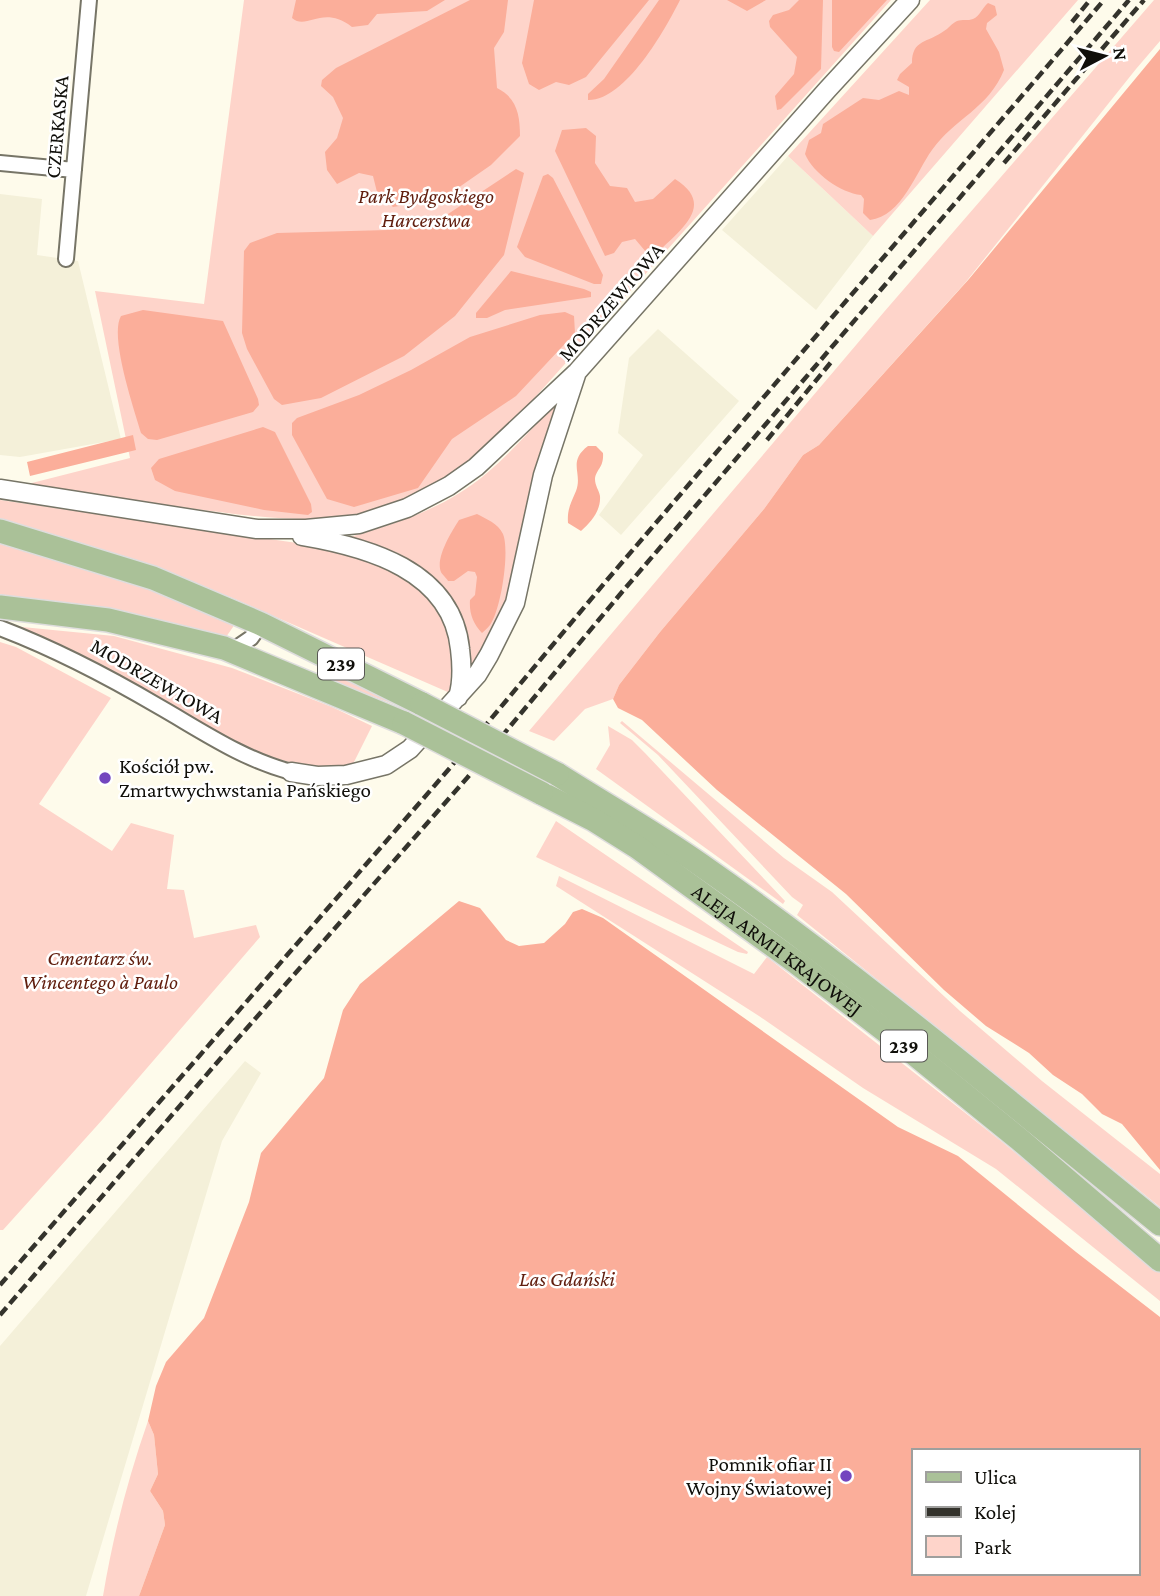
<svg xmlns="http://www.w3.org/2000/svg" width="1160" height="1596" font-family="'Crimson Pro',serif">
<rect width="100%" height="100%" fill="#fefbeb"/>
<!-- built -->
<path fill="#f4f0d9" d="M788,156L873,236L816,310L722,230Z
M0,194L42,199L37,255L78,261L121,439L20,457L0,455Z
M658,329L739,401L621,535L599,515L643,455L618,433L629,358Z
M245,1061L261,1073L222,1141L86,1596H0V1346Z"/>
<!-- green -->
<path fill="#fed4ca" d="M244,0H891L503,433C468,465 427,494 382,509C323,530 229,513 166,505C121,498 75,493 29,487L28,484L130,458L95,291L204,304Z
M930,0H1078L873,236L788,156Z
M1154,0H1160V41L1136,69L965,283L819,445L803,455L764,509L660,632L619,685L613,699L585,709L554,741L529,731L884,312Z
M562,396L509,593L497,625L468,672L459,614L450,597L434,578L398,553L346,538C396,524 446,508 487,473C514,450 538,422 562,396Z
M0,500L352,551L402,572L443,613L452,652L450,693L230,597L78,544L0,523Z
M0,538L119,576L233,621V627L226,637L0,600Z
M12,626L114,636L199,659L232,668L332,707L372,726L352,766L308,767L263,755Z
M0,642L16,647L111,698L39,804L112,851L131,823L174,835L167,889L184,890L194,938L256,925L260,937L103,1119L3,1230H0Z
M327,667L392,701L393,704L327,679L324,673Z
M622,721L784,858L832,892L960,1011L1042,1081L1160,1174V1207L797,915L803,905L792,897L658,755L620,723Z
M608,726L632,740L645,753L785,901L783,904L596,769L610,745Z
M556,821L748,952L747,954L738,952L536,857Z
M559,876L754,974L767,957L1001,1141L1160,1271V1301L996,1169L863,1088L759,1016L556,886Z
M148,1421L154,1435L158,1474L150,1491L163,1511L165,1525L139,1596H103C113,1536 128,1478 148,1421Z"/>
<!-- forest -->
<path fill="#fbae9a" fill-rule="evenodd" d="M296,0H445L427,11L377,14L368,25L352,27C322,4 307,31 292,18Z
M470,0H508L504,32L494,48L497,88C517,98 520,115 520,136L491,165L442,199L393,207L377,192L373,176L359,173L337,184L327,170L325,152L337,138L343,118L333,97L321,86L322,80L336,68Z
M534,0H649L586,77L569,85L556,82L539,90L529,84L522,63Z
M659,0H680C665,30 625,101 588,100V94L604,79Z
M727,0H766L747,11Z
M799,0H823L821,69L781,109L777,110L775,96L794,74L797,57L770,27L769,21L773,15L789,10Z
M832,0H887L839,52L834,51L832,47Z
M988,3L995,6L997,15L987,23L986,29L999,52L1004,70C989,108 954,119 932,150C916,172 902,216 870,220L863,213L864,199L861,195C841,193 813,173 805,154L809,140L821,133L823,124L863,98L879,100L899,91L909,95V87L897,80L900,74L912,63C912,39 928,43 944,31C948,29 952,23 957,21C962,19 968,21 973,19C980,16 982,8 988,3Z
M1160,49V1170L1122,1124L1102,1114L1082,1094L1053,1075L1029,1053L986,1026L944,990L846,894L717,790L642,720L618,708L613,699L619,685L660,632L764,509L803,455L819,445L969,279Z
M586,128L596,136L595,163L610,186L627,188L635,202L653,199L675,179C718,206 678,231 654,256L646,252L635,239L622,242L614,253L605,256L555,151L562,130Z
M516,169L524,173L504,255L455,316L404,356L321,398L282,405L274,399L247,349L242,333L244,251L250,243L277,233L388,230L445,216Z
M548,174L553,178L603,275L601,284H594L525,257L517,247L543,176Z
M511,271L584,289L591,292V297L505,310L487,318H476V313Z
M143,310L223,321L258,399L259,405L253,412L157,440L148,439L141,433C134,409 109,336 121,316Z
M565,312L574,316L575,333L516,396L452,439L418,488L354,507L327,499L292,435V423L297,418L359,395L411,370L470,337L540,315Z
M263,427L275,432L311,504L312,512L308,515L264,510L175,491L155,480L151,468L159,459Z
M133,435L136,450L30,476L27,462Z
M588,446H596L603,453C604,468 596,469 595,479C595,486 599,490 600,496C601,511 591,522 581,531L568,523C567,509 571,503 576,491C583,473 567,462 588,446Z
M477,514C486,519 498,523 503,534C510,551 501,610 490,625C488,628 485,630 482,633C473,624 469,613 470,600L475,595L477,577L475,572L468,571L454,581H448C448,580 441,573 441,572C435,558 452,531 459,520Z
M459,901L480,908L506,940L519,946L544,943L565,924L573,912L582,909L603,918L898,1127L958,1156L1076,1252L1160,1317V1596H139L165,1525L163,1511L150,1491L158,1474L154,1435L148,1421L156,1386L166,1362L204,1318L249,1202L261,1153L324,1078L343,1010L360,984ZM913,1451H1137V1573H913Z"/>
<g fill="none" stroke-linecap="round" stroke-linejoin="round">
<defs>
<path id="minor" d="M0,163L74,170
M66,259L89,0
M0,628C55,649 107,676 158,706C202,731 242,759 291,772
M232,651L251,638L261,624"/>
<path id="tertiary" d="M0,489L257,529H306L359,524L407,508L449,486L476,467L577,372L827,90L910,0
M302,536C367,547 452,570 460,649C462,665 463,681 458,697
M291,772L317,776L346,775L386,765L410,749L477,675L489,655L515,603L543,475L576,375"/>
<g id="primary">
<path d="M0,531L153,578L261,624L422,704"/>
<path d="M0,607L108,620L224,648L404,723"/>
<path d="M557,774C604,804 654,832 701,865C860,976 1009,1102 1160,1224"/>
<path id="s1" d="M541,793L594,820L637,847L797,963L891,1035L1019,1139L1160,1260"/>
</g>
</defs>
<!-- minor casing -->
<use href="#minor" stroke="#777567" stroke-width="18"/>
<!-- tertiary casing -->
<use href="#tertiary" stroke="#777567" stroke-width="21"/>
<!-- primary casing -->
<use href="#primary" stroke="#dedddd" stroke-width="26"/>
<!-- minor -->
<use href="#minor" stroke="#fff" stroke-width="14"/>
<!-- tertiary -->
<use href="#tertiary" stroke="#fff" stroke-width="18"/>
<!-- primary -->
<use href="#primary" stroke="#aac198" stroke-width="23"/>
<!-- rail -->
<path stroke="#34332c" stroke-width="4.5" stroke-dasharray="10 5" stroke-linecap="butt" d="M1072,22L1090,0
M1004,163L1144,0
M767,440L832,361
M0,1285L449,769L607,580L1104,0
M0,1315L233,1044L467,778L622,592L1129,0"/>
<defs>
<path id="primary-bridge" d="M422,704L557,774
M404,723L541,793"/>
</defs>
<!-- primary-bridge casing -->
<use href="#primary-bridge" stroke="#dedddd" stroke-width="26" stroke-linecap="butt"/>
<!-- primary-bridge -->
<use href="#primary-bridge" stroke="#aac198" stroke-width="23"/>
</g>
<!-- markers -->
<g fill="#7346bf" stroke="#fff" stroke-width="2.5">
<circle cx="105" cy="778" r="7"/>
<circle cx="846" cy="1476" r="7"/>
</g>
<g text-anchor="middle" dominant-baseline="central" stroke-width="5" stroke-linejoin="round" paint-order="stroke">
<!-- shield labels -->
<g fill="#fff" stroke="#585754" stroke-width="2">
<rect x="318" y="648.5" width="46" height="31" rx="5"/>
<rect x="881" y="1030.5" width="46" height="31" rx="5"/>
</g>
<g font-size="19" font-weight="bold" fill="#100f0a">
<text x="341" y="664">239</text>
<text x="904" y="1046">239</text>
</g>
<!-- street labels -->
<g font-size="21" fill="#100f0a" stroke="#fff">
<text transform="translate(57 127) rotate(-85)">CZERKASKA</text>
<text transform="translate(611 302) rotate(-49)">MODRZEWIOWA</text>
<text transform="translate(157 681) rotate(30)">MODRZEWIOWA</text>
<text stroke="none"><textPath href="#s1" startOffset="284">ALEJA ARMII KRAJOWEJ</textPath></text>
</g>
<!-- park labels -->
<g font-size="21" font-style="italic" fill="#601d0d" stroke="#fff">
<text x="426" y="196">Park Bydgoskiego<tspan x="426" dy="24">Harcerstwa</tspan></text>
<text x="100" y="958">Cmentarz św.<tspan x="100" dy="24">Wincentego à Paulo</tspan></text>
<text x="567" y="1279">Las Gdański</text>
</g>
<!-- poi labels -->
<g font-size="21" fill="#100f0a" stroke="#fff" text-anchor="start">
<text x="119" y="766">Kościół pw.<tspan x="119" dy="24">Zmartwychwstania Pańskiego</tspan></text>
<text x="832" y="1464" text-anchor="end">Pomnik ofiar II<tspan x="832" dy="24">Wojny Światowej</tspan></text>
</g>
</g>
<!-- legend -->
<rect x="912" y="1449" width="228" height="126" fill="#ffffff" stroke="#9f9f9d" stroke-width="2"/>
<rect x="926" y="1472" width="35" height="10" fill="#aac198" stroke="#9f9f9d" stroke-width="2"/>
<text x="974" y="1484" font-size="21" fill="#100f0a">Ulica</text>
<rect x="926" y="1507" width="35" height="10" fill="#34332c" stroke="#9f9f9d" stroke-width="2"/>
<text x="974" y="1519" font-size="21" fill="#100f0a">Kolej</text>
<rect x="926" y="1536" width="35" height="21" fill="#fed4ca" stroke="#9f9f9d" stroke-width="2"/>
<text x="974" y="1554" font-size="21" fill="#100f0a">Park</text>
<!-- north arrow -->
<g transform="translate(1104 56) rotate(83)" stroke="#ffffff" stroke-width="5" paint-order="stroke">
<path d="M0-5L12 26L0 18L-12 26Z" fill="#100f0a"/>
<text y="-10" font-size="19" font-weight="bold" text-anchor="middle" fill="#100f0a">N</text>
</g>
</svg>
